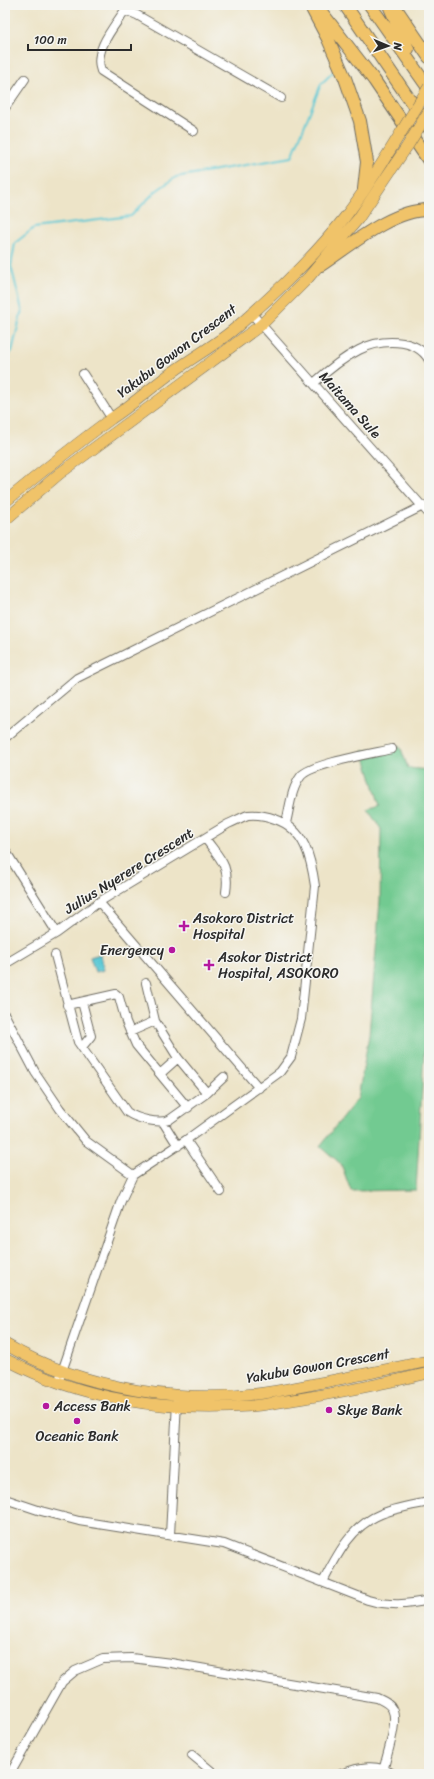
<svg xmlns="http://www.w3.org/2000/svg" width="434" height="1779" font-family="Sriracha,sans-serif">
<rect width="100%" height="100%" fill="#f6f6f2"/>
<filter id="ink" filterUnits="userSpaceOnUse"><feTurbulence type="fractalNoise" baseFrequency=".025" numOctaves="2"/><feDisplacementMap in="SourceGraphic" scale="8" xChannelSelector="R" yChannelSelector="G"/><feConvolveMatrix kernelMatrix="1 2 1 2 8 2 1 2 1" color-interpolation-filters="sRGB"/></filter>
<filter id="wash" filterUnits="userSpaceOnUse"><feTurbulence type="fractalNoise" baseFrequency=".012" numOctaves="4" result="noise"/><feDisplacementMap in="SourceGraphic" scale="16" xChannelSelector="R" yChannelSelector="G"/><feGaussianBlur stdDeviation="0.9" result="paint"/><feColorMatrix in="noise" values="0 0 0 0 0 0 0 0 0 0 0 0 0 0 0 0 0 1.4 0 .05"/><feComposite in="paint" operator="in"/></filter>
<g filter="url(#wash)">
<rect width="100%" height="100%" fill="#ede4c8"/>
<!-- green -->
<path fill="#72ca91" stroke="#4e7a5e" d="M400,746L408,768L429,770V970L416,1190L351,1191L341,1164L320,1146L358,1098L369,1035L380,901L381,829L368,810L380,806L363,751Z"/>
<!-- water -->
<path fill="#5dc9d5" stroke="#447a80" d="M100,954L104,970L95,972L90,957Z"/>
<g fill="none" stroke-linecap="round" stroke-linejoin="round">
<!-- stream -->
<path stroke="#5dc9d5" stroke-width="2" d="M5,359L12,351L22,310L11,266L15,243L34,228L131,216L156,191L176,177L292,157L321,84L333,72"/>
</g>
</g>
<g filter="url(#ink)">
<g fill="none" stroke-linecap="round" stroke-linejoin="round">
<defs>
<path id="minor" d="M125,5V10C114,27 93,50 101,71L194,131
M125,10L137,15L281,98
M5,108L25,79
M251,313L429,514
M83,374L112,419
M314,383C327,371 343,358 359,350C380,339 416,337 429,360
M5,738L77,678L423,506
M286,823C290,807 291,789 301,776C310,764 375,753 392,749
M205,838C220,859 230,865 226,892
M5,850L57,933
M99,902L259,1088
M55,955L78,1042L127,1112C137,1119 158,1124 169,1120L207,1093L224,1077
M5,964L57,933L99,902L228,824C235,821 242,817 248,815C257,814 267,816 275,819C305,829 311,858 315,886L301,1019L291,1057L280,1072L186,1140L133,1175L121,1201L58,1383
M146,983L155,1021L178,1058L207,1093
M82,1002L91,1036L82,1047
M67,1005L116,994L119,997L126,1022L136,1045L188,1108
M5,1015L35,1072L60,1109L86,1141L133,1175
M130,1032L155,1021
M160,1074L178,1058
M163,1122L178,1146
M186,1140L221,1192
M5,1499L41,1511L79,1521L224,1544L368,1600C389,1606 407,1605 429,1600
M170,1535L177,1402
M323,1582C337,1555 351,1526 381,1514C396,1508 413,1505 429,1502
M192,1755L215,1774
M10,1774L62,1682L75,1671L103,1659L131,1658L171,1663L377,1698C383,1701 389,1703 392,1709C399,1722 387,1753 384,1768
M341,1774C359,1767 377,1763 393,1774"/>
<path id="major" d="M5,502C40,473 75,445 112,418C135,403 155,384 177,369C198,354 220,342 239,325C277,292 314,257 345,217C365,191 383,162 400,134
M5,520L59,474L261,325L308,278L358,219L408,145
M5,1344C83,1390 189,1406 277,1391C328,1382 379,1371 429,1361
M5,1359C83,1400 164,1412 251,1406C267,1405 283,1401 299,1399C342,1392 386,1383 429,1373"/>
<path id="highway" d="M310,5L328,39L345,78L360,121L367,162L364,189
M345,5L429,128
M370,5L429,89
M389,5L408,49
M319,9L374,80L429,161
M397,10L429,57
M321,265C351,245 393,209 429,210"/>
</defs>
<!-- minor casing -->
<use href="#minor" stroke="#6f6c62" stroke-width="10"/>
<!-- major casing -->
<use href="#major" stroke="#6f6c62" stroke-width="12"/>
<!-- highway casing -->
<use href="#highway" stroke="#6f6c62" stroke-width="14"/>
<!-- minor -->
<use href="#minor" stroke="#fff" stroke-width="8"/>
<!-- major -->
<use href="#major" stroke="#f0c369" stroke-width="11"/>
<!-- highway -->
<use href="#highway" stroke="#f0c369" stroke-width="12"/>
<defs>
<path id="major-bridge" d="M400,134L429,87
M408,145L429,111"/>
</defs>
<!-- major-bridge casing -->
<use href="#major-bridge" stroke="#6f6c62" stroke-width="12" stroke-linecap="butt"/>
<!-- major-bridge -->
<use href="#major-bridge" stroke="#f0c369" stroke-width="11"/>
</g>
</g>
<!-- markers -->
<g fill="#b5179e" stroke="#f6f6f2" stroke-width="1.5">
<path d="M182 920h4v4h4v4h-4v4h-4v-4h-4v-4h4z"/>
<circle cx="172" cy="950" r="4"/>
<path d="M207 959h4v4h4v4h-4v4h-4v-4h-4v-4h4z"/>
<circle cx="46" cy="1406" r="4"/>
<circle cx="329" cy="1410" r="4"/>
<circle cx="77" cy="1421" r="4"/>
</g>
<g text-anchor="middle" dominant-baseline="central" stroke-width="3" stroke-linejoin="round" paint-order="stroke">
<!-- street labels -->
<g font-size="14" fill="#2b2b2b" stroke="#f6f6f2">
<text transform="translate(177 351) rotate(-37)">Yakubu Gowon Crescent</text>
<text transform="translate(350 405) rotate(48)">Maitama Sule</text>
<text transform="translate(129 871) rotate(-32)">Julius Nyerere Crescent</text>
<text transform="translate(318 1366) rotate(-10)">Yakubu Gowon Crescent</text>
</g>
<!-- poi labels -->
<g font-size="14" fill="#2b2b2b" stroke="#f6f6f2" text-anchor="start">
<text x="193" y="918">Asokoro District<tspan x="193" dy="16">Hospital</tspan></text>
<text x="164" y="950" text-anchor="end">Energency</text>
<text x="218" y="957">Asokor District<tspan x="218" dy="16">Hospital, ASOKORO</tspan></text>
<text x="54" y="1406">Access Bank</text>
<text x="337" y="1410">Skye Bank</text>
<text x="77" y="1436" text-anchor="middle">Oceanic Bank</text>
</g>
</g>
<!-- margin -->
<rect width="434" height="1779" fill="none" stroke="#f6f6f2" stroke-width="20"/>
<!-- north arrow -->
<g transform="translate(388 46) rotate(92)" stroke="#f6f6f2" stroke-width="3" paint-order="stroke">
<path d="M0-3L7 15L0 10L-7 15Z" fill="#2b2b2b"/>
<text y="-6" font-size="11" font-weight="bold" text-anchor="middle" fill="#2b2b2b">N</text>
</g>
<!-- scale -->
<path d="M28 44v6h103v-6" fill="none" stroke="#2b2b2b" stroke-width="2"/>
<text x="34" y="44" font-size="12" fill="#2b2b2b" stroke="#f6f6f2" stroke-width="3" paint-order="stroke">100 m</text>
</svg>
